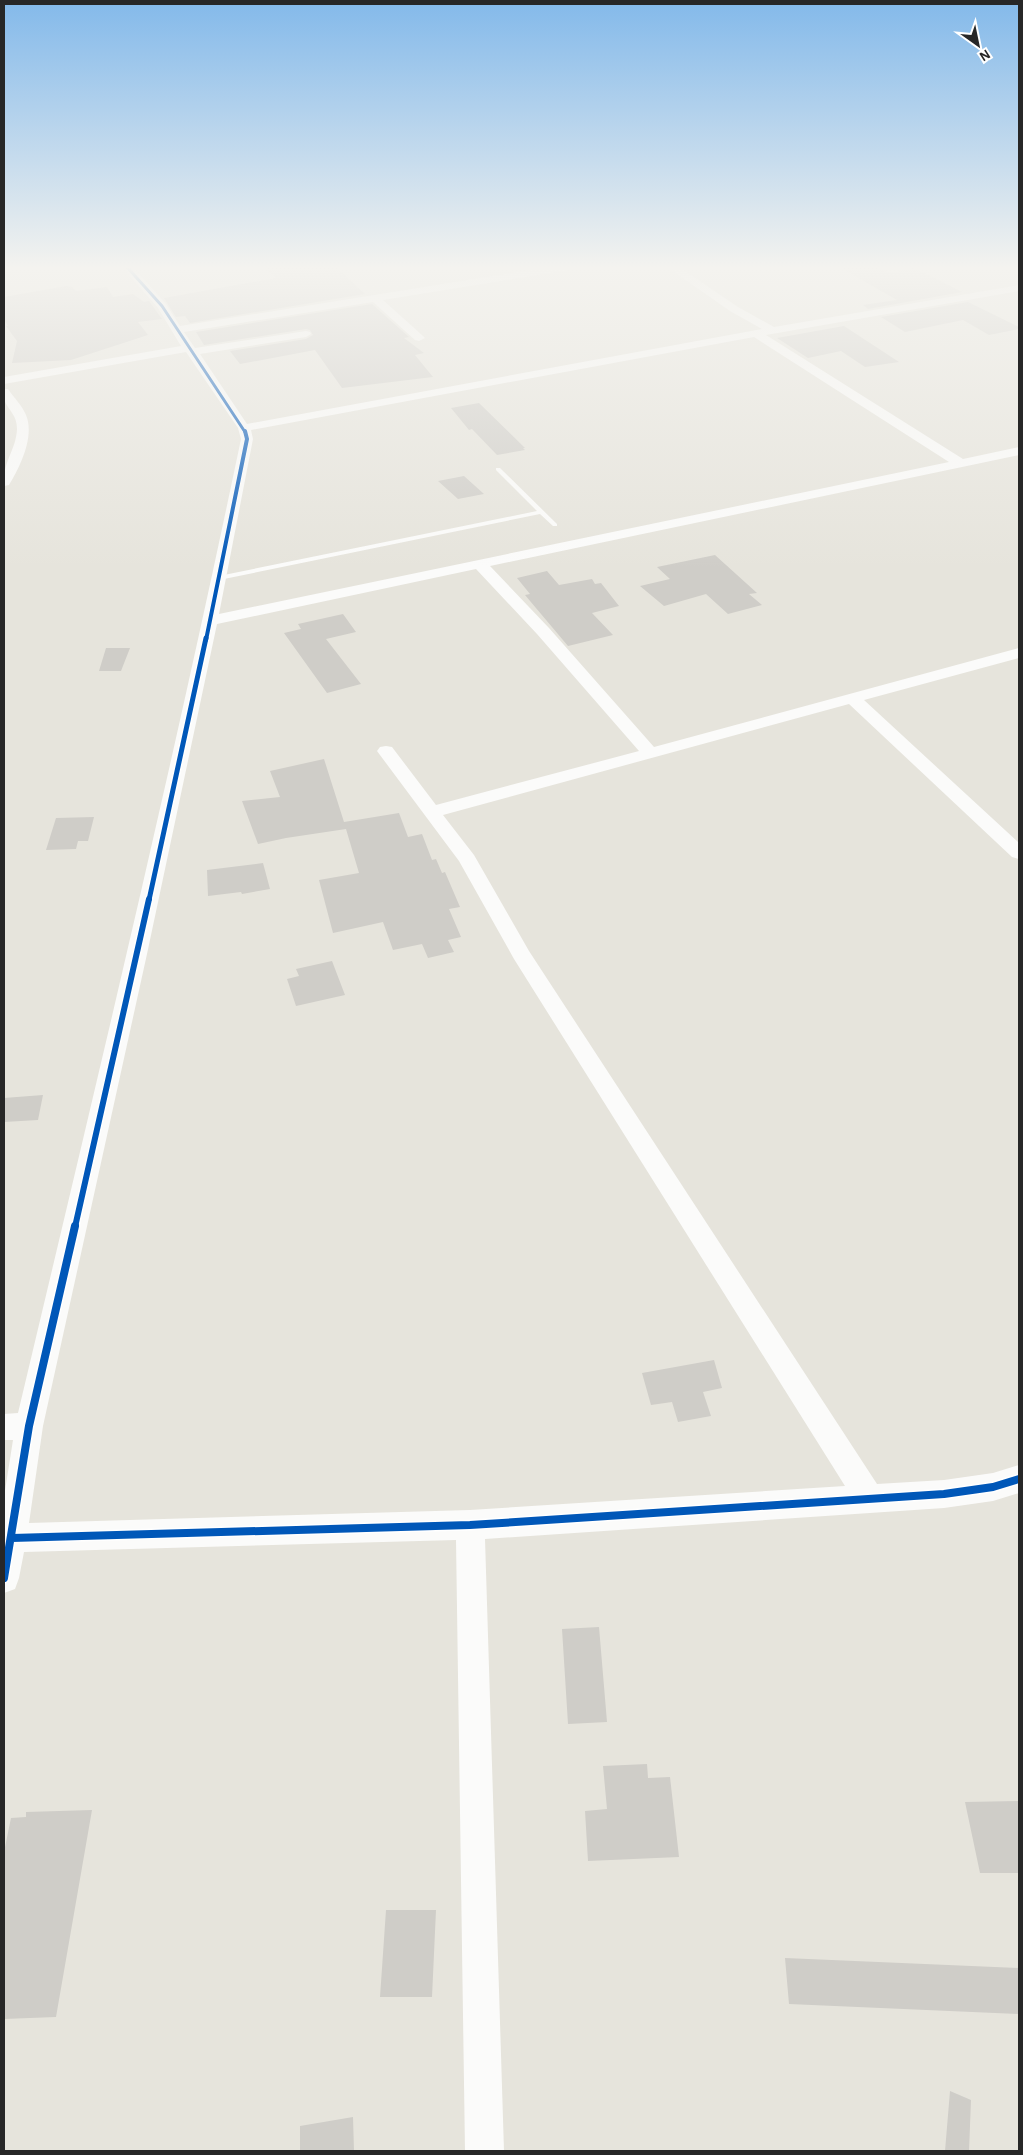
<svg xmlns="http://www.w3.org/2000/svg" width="1023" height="2155" font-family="'Alegreya Sans',sans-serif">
<rect width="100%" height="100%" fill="#e6e4dc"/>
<!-- building -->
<path fill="#cfcdc8" d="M263,267H336L365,294L190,323L185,316L176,317L164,298L276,278Z
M839,267H877L889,273L915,268L962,292L868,309L863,305L897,300Z
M66,286L72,287L76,291L107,287L113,297L133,294L144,302L149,301L162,319L138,322L148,335L71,360L12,363L17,341L6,326H8L4,319V297Z
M968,302L1019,327V329L989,335L963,320L905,332L881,317Z
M372,304L409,337L404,338L424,353L415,355L433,377L342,388L315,350L240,364L230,351L306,339L313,335L310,330L306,329L204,345L196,332Z
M844,326L899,362L865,367L841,351L808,358L777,338Z
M479,403L525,448H523L525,450L497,455L472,429L469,430L451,408Z
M464,476L484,494L458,499L438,481Z
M715,555L757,593L749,594L762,605L728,614L706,594L664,606L640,586L670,579L657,567Z
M547,571L559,585L592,579L595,584L601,583L619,606L592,613L613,635L568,646L525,595L530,594L517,578Z
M343,614L356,632L326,639L361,684L327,693L284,633L301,629L298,624Z
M106,648H130L121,671H99Z
M324,759L344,822L399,813L408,837L422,834L432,860L436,859L442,873L445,872L460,907L449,909L461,937L448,940L454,952L428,958L422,944L393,950L383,922L333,933L319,880L359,873L346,829L286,838L258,844L242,801L280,797L270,771Z
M94,817L88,841H78L76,849L46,850L56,818Z
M263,863L270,889L242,894L241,892L208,896L207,870Z
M332,961L345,995L296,1006L287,979L299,976L296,969Z
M43,1095L38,1120L4,1122V1098Z
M714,1360L722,1388L703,1392L711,1416L678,1422L672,1402L651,1405L642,1373Z
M599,1627L607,1722L568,1724L562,1629Z
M647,1764L648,1778L670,1777L679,1857L588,1861L585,1811L607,1809L603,1766Z
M1019,1801V1873H980L965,1802Z
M92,1810L56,2017L4,2019V1852L11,1818L26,1817V1812Z
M386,1910H436L432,1997H380Z
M785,1958L1019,1968V2014L789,2004Z
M950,2091L971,2100L969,2151H945Z
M353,2117L354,2151H300V2126Z"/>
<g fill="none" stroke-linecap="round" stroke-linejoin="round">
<!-- lane -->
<path fill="#fbfbfa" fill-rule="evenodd" d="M496,468H500L557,524V526H553L540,514L219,580L215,578L219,576L537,511L496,470Z"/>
<!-- street -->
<path fill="#fbfbfa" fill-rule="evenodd" d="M122,267H133L166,304L180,326L549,267H574L569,270L383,300L423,336L425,338L419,341L415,340L373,302L184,332L195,348L306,331L310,332L311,334L306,337L200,354L247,424L762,329L730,311L667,267H679L738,307L774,327L1019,285V291L766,335L963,459L1019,447V455L490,566L549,628L654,747L1019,648V658L864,700L1019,843V859L1012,857L849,704L443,815L474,855L529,951L877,1484L944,1480L993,1473L1019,1465V1493L993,1501L944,1508L485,1539L504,2151H465L456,1540L24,1552L19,1578L15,1589L4,1593V1497L13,1440H4V1414L18,1413C95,1089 173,765 241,439L238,428L186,352L4,384V377L181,346L158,308ZM754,337L949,462L219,614L253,439L251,430ZM476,569L537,634L639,751L436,805L392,747L386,746L380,747L377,751L459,861L514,959L845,1486L470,1510L29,1523L43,1426L147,954L217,624Z
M4,389H8C14,398 22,405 26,415C35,436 20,467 9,485L4,486C2,462 16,451 17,429C17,415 9,411 4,400C3,397 4,392 4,389Z"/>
<defs>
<path id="cycleway-far4" d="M127,267L162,306L245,432"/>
<path id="cycleway-far3" d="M206,640L247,439L245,431"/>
<path id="cycleway-far2" d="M149,900L206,638"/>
<path id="cycleway-far1" d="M75,1227L149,899"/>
<path id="cycleway" d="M12,1538L470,1525L944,1494L993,1487L1019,1479
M4,1578L29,1426L75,1226"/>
</defs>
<!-- cycleway-far4 casing -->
<use href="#cycleway-far4" stroke="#fff" stroke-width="4.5"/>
<!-- cycleway-far3 casing -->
<use href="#cycleway-far3" stroke="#fff" stroke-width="5.5"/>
<!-- cycleway-far2 casing -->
<use href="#cycleway-far2" stroke="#fff" stroke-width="8"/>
<!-- cycleway-far1 casing -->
<use href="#cycleway-far1" stroke="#fff" stroke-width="9"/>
<!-- cycleway casing -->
<use href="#cycleway" stroke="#fff" stroke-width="11"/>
<!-- cycleway-far4 -->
<use href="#cycleway-far4" stroke="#0057b8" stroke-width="3"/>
<!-- cycleway-far3 -->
<use href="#cycleway-far3" stroke="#0057b8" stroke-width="4"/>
<!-- cycleway-far2 -->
<use href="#cycleway-far2" stroke="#0057b8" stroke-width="5"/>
<!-- cycleway-far1 -->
<use href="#cycleway-far1" stroke="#0057b8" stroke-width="6"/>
<!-- cycleway -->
<use href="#cycleway" stroke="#0057b8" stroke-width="8"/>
</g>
<!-- sky -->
<linearGradient id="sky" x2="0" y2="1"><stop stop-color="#83b9ea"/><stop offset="0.47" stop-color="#f4f3ef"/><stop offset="1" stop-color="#f4f3ef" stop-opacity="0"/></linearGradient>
<rect width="1023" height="569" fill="url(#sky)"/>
<!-- border -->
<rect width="1023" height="2155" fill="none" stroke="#272727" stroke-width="10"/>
<!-- north arrow -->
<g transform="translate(978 45) rotate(147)" stroke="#ffffff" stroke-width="4" paint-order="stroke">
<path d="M0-4L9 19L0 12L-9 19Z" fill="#272727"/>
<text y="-8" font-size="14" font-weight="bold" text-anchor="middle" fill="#272727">N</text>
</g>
</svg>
